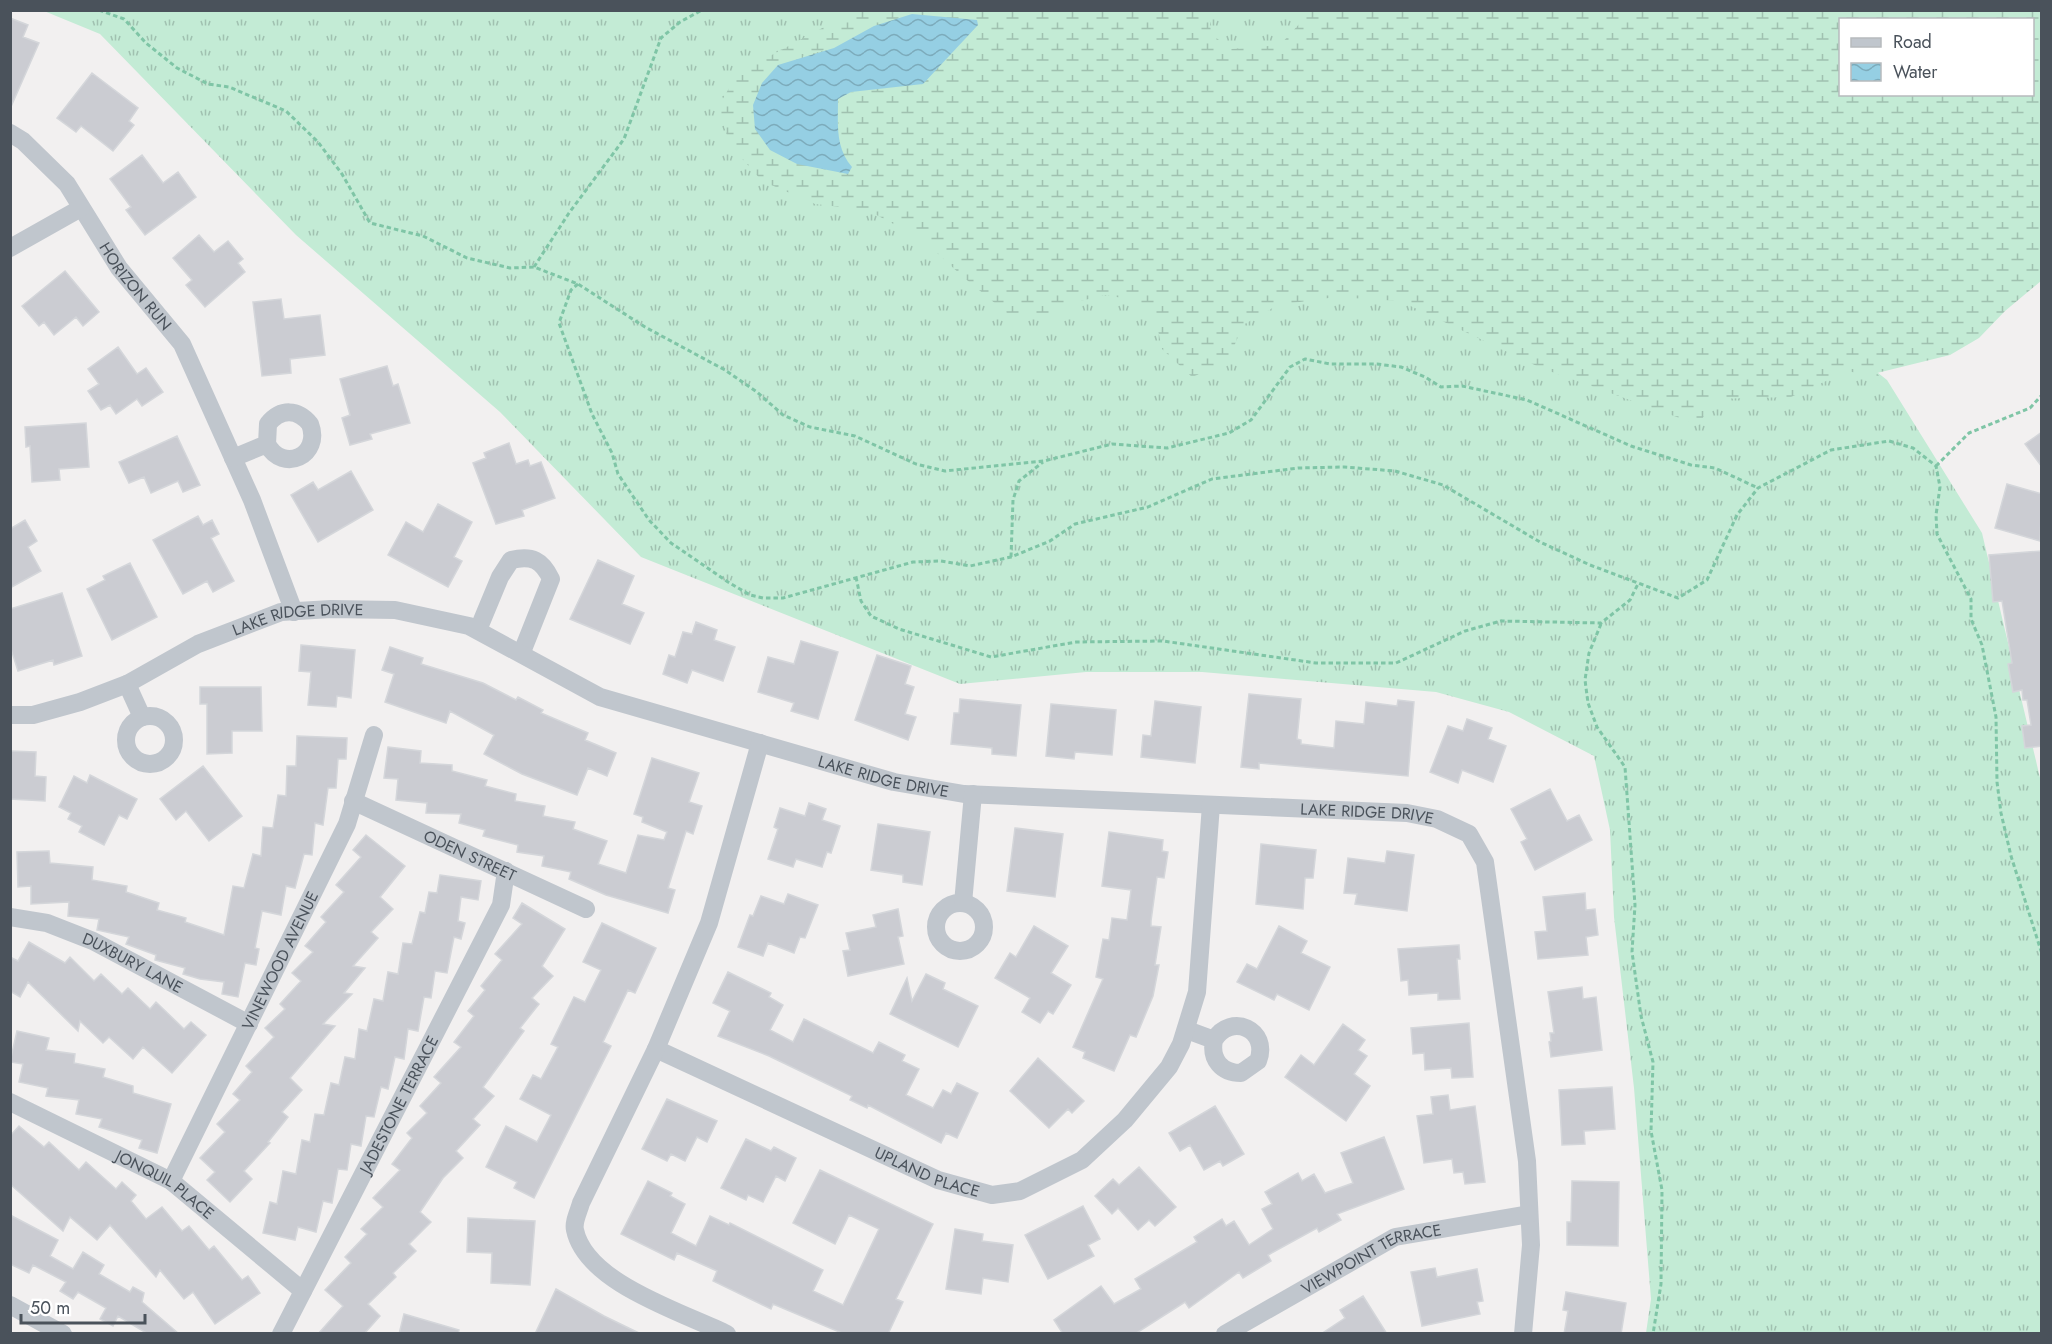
<svg xmlns="http://www.w3.org/2000/svg" width="2052" height="1344" font-family="Jost,sans-serif">
<defs>
<pattern id="grass-tufts" width="24" height="20" patternUnits="userSpaceOnUse" patternTransform="scale(1.5)"><rect width="24" height="20" fill="#c3ebd5"/><path d="M3 7l-1-3M5 7V3M7 7l1-3M15 17l-1-3M17 17v-4M19 17l1-3" fill="none" stroke="#a0c1b0"/></pattern>
<pattern id="wetland-marsh" width="20" height="14" patternUnits="userSpaceOnUse" patternTransform="scale(1.5)"><rect width="20" height="14" fill="#c3ebd5"/><path d="M1 5h8M5 5V1M11 12h8M15 12V8" fill="none" stroke="#a0c1b0"/></pattern>
<pattern id="water-waves" width="16" height="10" patternUnits="userSpaceOnUse" patternTransform="scale(1.5)"><rect width="16" height="10" fill="#95cfe3"/><path d="M0 5q4-4 8 0t8 0" fill="none" stroke="#7cabbb"/></pattern>
</defs>
<rect width="100%" height="100%" fill="#f2f0f0"/>
<!-- grass -->
<path fill="url(#grass-tufts)" d="M44,11H1464L1456,39L1887,380L1982,533L2041,782V1333H1646L1651,1299L1634,1088L1614,917L1610,830L1594,756L1509,712L1436,692L1202,672H1086L960,684L641,557L500,412L296,235L100,34Z"/>
<!-- wetland -->
<path fill="url(#wetland-marsh)" fill-rule="evenodd" d="M1312,10L2041,11V281L2005,311L1979,338L1950,355L1877,373L1881,379L1848,371L1791,397L1713,399L1699,425L1541,368L1400,301L1336,297L1278,305L1243,325L1227,363L1192,377L1162,349L1154,311L1134,300L1105,295L1068,304L1047,317L1008,314L962,276L922,239L867,210L815,204L762,181L730,145L718,107L738,73L854,11H1209L1211,34L1231,49L1280,45ZM1840,20H2032V94H1840ZM874,26L923,84L851,92L838,99C838,124 835,147 851,167L848,174L803,56L834,48Z"/>
<!-- water -->
<path fill="url(#water-waves)" d="M912,14L977,20L978,25L923,84L851,92L838,99C838,124 835,147 852,167L848,174L797,164L770,150L755,129L753,105L762,83L778,65L834,48L874,26Z"/>
<!-- building -->
<path fill="#cbccd2" stroke="#d4d6da" stroke-width="1.5" d="M10,18L28,25L23,37L39,43L10,109Z
M92,73L138,108L129,121L134,125L113,151L81,126L76,132L57,118Z
M142,155L163,183L178,172L196,197L145,235L126,210L131,207L110,179Z
M199,235L214,252L228,241L243,259L238,263L245,272L205,307L186,285L192,280L173,258Z
M65,271L99,312L83,326L76,317L54,335L44,322L39,326L22,306Z
M281,299L284,319L320,315L325,355L290,359L291,373L262,376L253,302Z
M118,347L137,374L146,368L163,392L142,406L137,399L116,414L110,405L101,410L88,391L99,384L88,369Z
M387,366L393,386L398,384L410,423L370,434L372,439L350,445L342,418L350,415L340,379Z
M86,423L89,467L59,469L60,480L32,482L30,446L26,447L25,427Z
M2042,432V467L2025,444Z
M177,436L200,485L183,492L178,481L151,493L144,477L129,483L119,462Z
M509,443L516,464L528,460L530,466L541,462L555,498L522,510L524,516L496,524L473,463L486,458L484,453Z
M351,471L373,510L318,542L291,495L313,482L318,490Z
M2007,484L2042,494L2040,541L1995,528Z
M438,504L472,522L454,557L462,561L448,587L388,555L406,522L423,532Z
M198,516L203,525L212,520L219,534L211,538L234,581L213,592L207,581L183,594L153,540Z
M25,520L37,541L28,547L41,571L10,588V529Z
M2042,551V746L2025,748L2022,726L2031,725L2027,700H2023L2022,690L2013,692L2008,664L2012,663L2002,601L1993,602L1989,555Z
M598,560L634,576L622,604L644,613L630,644L570,619Z
M130,563L157,617L112,640L87,589L105,580L103,576Z
M62,593L82,656L54,665L53,660L18,671L10,646V609Z
M696,622L717,630L714,640L735,647L723,681L692,670L687,683L663,674L669,655L675,657L683,632L692,634Z
M801,641L838,652L818,719L791,711L794,703L758,692L768,657L794,664Z
M301,645L355,650L351,698L337,696L336,707L308,705L311,672L299,671Z
M390,647L423,658L421,664L483,683L516,700L518,697L543,710L541,713L588,733L585,740L616,753L607,776L588,768L577,795L522,774L484,754L494,735L450,711L446,723L385,702L394,674L382,670Z
M877,655L911,666L905,684L914,687L905,714L916,717L908,740L855,720Z
M200,687H261L262,731H232V753L207,754V704H200Z
M1249,694L1301,699L1297,739L1301,740V744L1334,748L1336,721L1364,724L1366,702L1397,706L1398,700L1414,702L1408,776L1259,763V769L1241,767Z
M960,699L1021,705L1016,756L992,754V748L951,744L954,713H959Z
M1155,701L1201,707L1195,763L1141,757L1143,735L1151,736Z
M1051,704L1116,710L1112,755L1075,752L1074,759L1046,756Z
M1467,719L1492,728L1488,739L1506,746L1493,782L1462,770L1458,783L1430,772L1448,726L1463,731Z
M297,736L347,738L346,759H338L336,788H328L323,825L315,823L312,855L304,854L295,888L286,886L281,915L262,911L255,948L259,949L256,965L245,963L238,997L222,994L224,982L200,979L183,974L185,968L155,960L156,955L126,944L129,937L97,930L99,919L68,916L69,902L31,904V886L18,887L17,852L49,851L50,863L93,867L92,880L127,886L126,892L159,903L157,910L186,918L185,922L224,935L233,886L244,888L253,854L261,856L263,827L273,828L278,795L286,796L287,766H296Z
M388,747L421,751L420,763L452,765V771L487,780L485,786L516,794L515,801L545,806L543,816L575,822L573,829L607,841L598,864L626,873L638,835L664,840L667,832L642,822L643,817L634,814L652,758L699,773L689,802L702,806L693,834L686,831L668,888L675,890L668,913L606,895L569,879L571,872L542,866L544,856L517,852L518,845L483,836L485,830L459,823L461,814L426,813L427,803L396,800L398,779L384,778Z
M10,751L36,752L35,776L46,777L45,801L10,799Z
M203,766L242,816L209,841L186,811L176,820L160,799Z
M90,775L137,799L127,819L119,815L104,845L79,832L82,826L68,819L71,813L59,807L74,776L87,783Z
M1550,789L1567,821L1579,815L1592,840L1535,870L1521,842L1527,839L1511,809Z
M809,803L826,809L822,820L840,826L831,853L827,852L822,867L796,859L793,867L768,859L778,829L774,827L780,808L805,816Z
M878,824L930,832L922,885L903,882V875L871,870Z
M1015,828L1063,834L1055,897L1007,891Z
M1109,832L1163,840L1162,851L1168,852L1164,878L1157,877L1151,921V926L1161,927L1155,965H1159L1153,996L1136,1037L1130,1035L1114,1071L1083,1058L1085,1052L1073,1047L1103,979L1096,977L1103,939L1109,940L1112,918L1127,920L1131,890L1102,886Z
M366,835L405,866L380,897L393,909L371,932L378,938L353,966L365,968L344,993L352,994L323,1024L335,1026L290,1078L302,1090L282,1112L288,1117L268,1142L270,1143L244,1171L252,1179L230,1202L207,1180L215,1172L200,1158L225,1132L217,1124L240,1100L233,1094L252,1072L246,1066L274,1037L265,1028L285,1009L280,1004L301,981L292,973L313,952L305,946L326,922L321,917L344,892L336,885L361,857L353,850Z
M1261,844L1316,850L1313,878H1305L1303,909L1256,904Z
M1387,851L1414,855L1407,911L1355,904L1357,894L1344,893L1348,858L1385,863Z
M440,875L481,881L478,900L461,897L458,921L465,923L461,939L454,937L447,973L435,971L431,998L424,997L418,1031L408,1029L404,1059L395,1057L388,1089L381,1087L374,1117L366,1116L361,1146L351,1144L347,1170L338,1169L332,1203L323,1201L316,1232L298,1227L295,1240L263,1233L270,1202L277,1204L283,1171L296,1174L302,1140L310,1142L315,1114L324,1115L331,1083L339,1085L345,1057L355,1059L359,1029L367,1031L374,999L383,1001L388,972L398,974L403,943L412,944L420,912L425,913L429,892L437,893Z
M1585,893L1586,910L1595,909L1598,935L1586,937L1588,955L1538,959L1535,932L1547,931L1543,897Z
M788,894L818,905L805,938L800,937L794,953L768,943L763,956L738,947L750,915L753,916L761,896L784,904Z
M522,903L565,929L542,966L553,976L532,998L539,1004L520,1028L524,1031L483,1087L494,1096L473,1119L480,1125L456,1151L463,1158L443,1178L420,1212L431,1222L409,1244L416,1251L393,1273L396,1277L368,1304L380,1316L364,1334H318L343,1306L325,1290L351,1263L345,1257L367,1234L361,1229L383,1207L373,1198L400,1170L392,1164L412,1138L407,1133L427,1113L420,1106L441,1083L434,1077L461,1047L454,1042L474,1016L468,1011L485,990L481,986L502,960L495,954L522,924L513,918Z
M898,909L903,936L898,937L904,964L848,976L843,951L850,950L846,933L876,927L873,915Z
M602,923L656,948L635,993L628,990L603,1042L611,1046L534,1198L514,1188L517,1182L486,1167L506,1126L537,1142L551,1115L520,1099L533,1075L541,1079L558,1047L551,1044L574,997L585,1002L601,970L583,962Z
M1034,926L1068,946L1051,973L1071,985L1053,1014L1048,1011L1040,1023L1022,1012L1030,998L995,978L1010,953L1016,957Z
M1279,926L1307,941L1301,953L1330,967L1309,1010L1277,994L1274,1000L1237,982L1247,964L1257,969Z
M29,942L65,963L70,957L94,981L101,974L122,994L128,988L150,1009L156,1002L184,1029L191,1022L206,1035L172,1073L143,1047L133,1059L109,1037L103,1043L80,1021L78,1031L28,982L20,997L10,991V957L18,961Z
M1459,945L1460,959H1457L1460,999L1438,1000V993L1409,995L1408,980L1401,981L1398,949Z
M728,972L771,993L769,997L783,1005L770,1030L793,1042L804,1019L873,1053L879,1042L905,1055L902,1061L919,1069L906,1095L933,1108L943,1090L951,1094L957,1083L978,1093L957,1138L946,1133L941,1143L868,1105L867,1108L850,1100L852,1096L769,1056L718,1036L730,1011L713,1003Z
M926,974L945,983L943,989L978,1006L958,1047L890,1014L907,978L912,1001Z
M1582,987L1583,999L1596,997L1602,1050L1551,1057L1549,1042L1551,1041L1550,1033H1554L1548,992Z
M1469,1023L1473,1077L1452,1078L1451,1068L1425,1070L1424,1053L1413,1054L1411,1028Z
M1343,1024L1365,1040L1358,1050L1367,1056L1354,1074L1370,1086L1346,1121L1285,1077L1301,1055L1314,1065Z
M17,1031L49,1038L46,1050L75,1054L74,1063L105,1069L103,1077L133,1086V1093L171,1104L157,1153L139,1148L142,1140L99,1127L102,1119L76,1114L79,1100L46,1096L48,1088L19,1082L23,1064L10,1062Z
M1038,1058L1084,1101L1072,1113L1068,1109L1049,1128L1010,1091Z
M1612,1087L1615,1129L1584,1131L1585,1144L1562,1145L1559,1090Z
M1448,1095L1450,1110L1475,1106L1485,1182L1465,1184L1463,1172L1454,1173L1452,1159L1424,1163L1417,1116L1433,1114L1431,1097Z
M667,1099L717,1121L707,1142L697,1137L685,1161L671,1154L667,1161L642,1149Z
M1215,1106L1244,1154L1223,1166L1220,1161L1204,1170L1190,1145L1180,1151L1169,1133Z
M19,1126L44,1147L49,1142L79,1170L86,1162L116,1189L122,1182L136,1195L131,1201L146,1219L162,1207L182,1231L189,1226L209,1250L214,1246L242,1280L248,1276L260,1293L215,1324L193,1292L184,1299L160,1270L156,1277L110,1225L97,1240L70,1217L63,1231L10,1184V1136Z
M1384,1137L1404,1189L1337,1214L1341,1220L1319,1232L1317,1228L1268,1255L1271,1261L1243,1278L1239,1272L1189,1308L1185,1302L1135,1334H1063L1054,1320L1101,1286L1114,1304L1141,1289L1135,1279L1197,1242L1194,1237L1222,1219L1226,1226L1234,1221L1249,1245L1273,1229L1262,1209L1272,1204L1265,1192L1298,1173L1302,1181L1314,1174L1325,1193L1353,1183L1341,1153Z
M746,1139L771,1151L774,1147L796,1158L785,1181L776,1176L763,1202L748,1195L746,1200L721,1188Z
M1139,1167L1176,1207L1155,1226L1149,1220L1138,1230L1118,1208L1112,1214L1095,1196L1113,1179L1119,1185Z
M820,1170L933,1224L896,1299L903,1302L888,1334H844L773,1304L771,1309L713,1281L717,1271L677,1253L674,1260L621,1234L648,1181L672,1193L670,1196L685,1204L671,1233L696,1246L710,1216L729,1225L730,1223L823,1270L813,1291L843,1305L879,1229L849,1215L835,1244L793,1223Z
M1572,1181L1619,1182L1618,1246L1567,1245V1222H1571Z
M1083,1206L1100,1239L1088,1245L1094,1256L1048,1279L1025,1235Z
M10,1215L58,1240L50,1256L73,1269L83,1252L104,1265L99,1274L130,1292L133,1287L144,1293L142,1302L179,1334H148L118,1316L113,1326L100,1319L106,1308L78,1292L73,1299L60,1291L66,1282L33,1265L29,1273L10,1264Z
M468,1218L535,1221L530,1285L491,1283L492,1253L467,1252Z
M955,1229L983,1234L982,1241L1013,1245L1008,1282L983,1278L981,1294L946,1289Z
M1435,1268L1437,1277L1477,1269L1483,1301L1477,1302L1480,1314L1422,1326L1411,1272Z
M556,1289L604,1316L641,1334H535Z
M1566,1292L1626,1303L1621,1334H1564L1568,1311L1563,1310Z
M1363,1296L1387,1334H1321L1345,1318L1340,1310Z
M404,1314L459,1330L458,1334H399Z"/>
<g fill="none" stroke-linecap="round" stroke-linejoin="round">
<!-- path -->
<path stroke="#7fc5a6" stroke-width="3" stroke-dasharray="4.5 3" stroke-linecap="butt" d="M99,10L124,19L146,43L177,68L208,84L229,87L286,111L318,142L342,174L370,223L423,236L467,258L510,268L534,267L578,284L645,327L725,370L757,392L783,415L810,427L855,436L916,464L945,471L1044,461L1112,444L1167,448L1229,433L1251,420L1290,367L1305,359L1330,364H1377L1401,367L1425,377L1441,387L1462,386L1527,400L1631,446L1691,465L1715,468L1758,488
M534,267L569,213L624,139L661,38L680,22L702,10
M578,284L571,290L559,323L592,414L612,453L618,474L649,520L671,543L728,582L750,595L763,598H783L913,562L941,561L970,566L1011,557L1050,541L1075,524L1148,507L1212,479L1298,468L1344,467L1395,471L1443,485L1540,542L1590,565L1678,598L1707,580L1737,515L1758,488L1831,450L1889,441L1913,448L1936,466L1940,487L1936,515L1937,534L1971,599V619L1982,645L1996,717L1997,782L2001,813L2011,856L2042,954
M1936,466L1969,433L2030,408L2042,395
M1011,557L1013,500L1019,481L1043,462
M856,577L861,601L871,616L899,629L991,657L1076,642L1163,641L1316,663H1396L1465,631L1501,621L1601,623L1630,600L1638,584
M1601,624L1589,653L1585,680L1588,703L1597,727L1625,767L1635,905L1632,952L1641,1016L1653,1062L1651,1131L1662,1190L1661,1284L1653,1334"/>
<!-- minor -->
<g stroke="#c0c6cd" stroke-width="18">
<path id="s1" d="M10,133L23,141L67,184L119,268L182,344L252,500L294,612"/>
<path d="M10,248L81,208"/>
<path d="M233,458L267,444L268,424C281,408 298,409 310,424C322,455 283,474 267,444"/>
<path d="M478,630L500,577L511,560C532,555 542,560 551,579L522,652"/>
<path d="M127,684L142,717"/>
<path id="s2" d="M10,715H33L80,702L127,684L198,644L281,612L331,609L395,610L469,626L600,697L894,782L964,794L1407,813L1437,819L1469,834L1485,862L1527,1161L1531,1245L1523,1334"/>
<circle cx="150" cy="740" r="24"/>
<path id="s3" d="M353,801L586,909"/>
<circle cx="960" cy="927" r="24"/>
<path d="M963,903L973,794"/>
<path id="s4" d="M10,917L47,923L93,941L249,1024"/>
<path d="M1187,1030L1214,1040C1231,1012 1270,1030 1258,1061L1241,1073C1222,1073 1210,1060 1214,1040"/>
<path id="s5" d="M656,1049L938,1180L992,1195L1020,1191L1082,1160L1125,1120L1169,1067L1181,1044L1197,992L1211,805"/>
<path id="s6" d="M10,1102L171,1181L303,1291"/>
<path id="s7" d="M171,1181L347,824L374,735"/>
<path d="M10,1305L63,1334"/>
<path id="s8" d="M281,1334L501,905L506,871"/>
<path d="M727,1334C682,1312 586,1283 575,1230C573,1222 579,1211 581,1203L656,1049L709,923L760,743"/>
<path id="s9" d="M1225,1334L1395,1237L1529,1214"/>
</g>
</g>
<g text-anchor="middle" dominant-baseline="central" stroke-width="4.5" stroke-linejoin="round" paint-order="stroke">
<!-- street labels -->
<g font-size="16" fill="#4a525b" stroke="#fff">
<text stroke="none"><textPath href="#s1" startOffset="200">HORIZON RUN</textPath></text>
<text stroke="none"><textPath href="#s2" startOffset="308">LAKE RIDGE DRIVE</textPath></text>
<text stroke="none"><textPath href="#s2" startOffset="926">LAKE RIDGE DRIVE</textPath></text>
<text stroke="none"><textPath href="#s2" startOffset="1412">LAKE RIDGE DRIVE</textPath></text>
<text stroke="none"><textPath href="#s3" startOffset="129">ODEN STREET</textPath></text>
<text stroke="none"><textPath href="#s7" startOffset="246">VINEWOOD AVENUE</textPath></text>
<text stroke="none"><textPath href="#s4" startOffset="132">DUXBURY LANE</textPath></text>
<text stroke="none"><textPath href="#s8" startOffset="258">JADESTONE TERRACE</textPath></text>
<text stroke="none"><textPath href="#s5" startOffset="298">UPLAND PLACE</textPath></text>
<text stroke="none"><textPath href="#s6" startOffset="176">JONQUIL PLACE</textPath></text>
<text stroke="none"><textPath href="#s9" startOffset="166">VIEWPOINT TERRACE</textPath></text>
</g>
</g>
<!-- border -->
<rect width="2052" height="1344" fill="none" stroke="#4a525b" stroke-width="24"/>
<!-- legend -->
<rect x="1839" y="18" width="195" height="78" fill="#ffffff" stroke="#b7babd" stroke-width="1.5"/>
<rect x="1851" y="38" width="30" height="9" fill="#c0c6cd" stroke="#b7babd" stroke-width="1.5"/>
<text x="1893" y="48" font-size="18" fill="#4a525b">Road</text>
<rect x="1851" y="63" width="30" height="18" fill="url(#water-waves)" stroke="#b7babd" stroke-width="1.5"/>
<text x="1893" y="78" font-size="18" fill="#4a525b">Water</text>
<!-- scale -->
<path d="M21 1314v9h124v-9" fill="none" stroke="#4a525b" stroke-width="3"/>
<text x="30" y="1314" font-size="18" fill="#4a525b" stroke="#ffffff" stroke-width="4.5" paint-order="stroke">50 m</text>
</svg>
